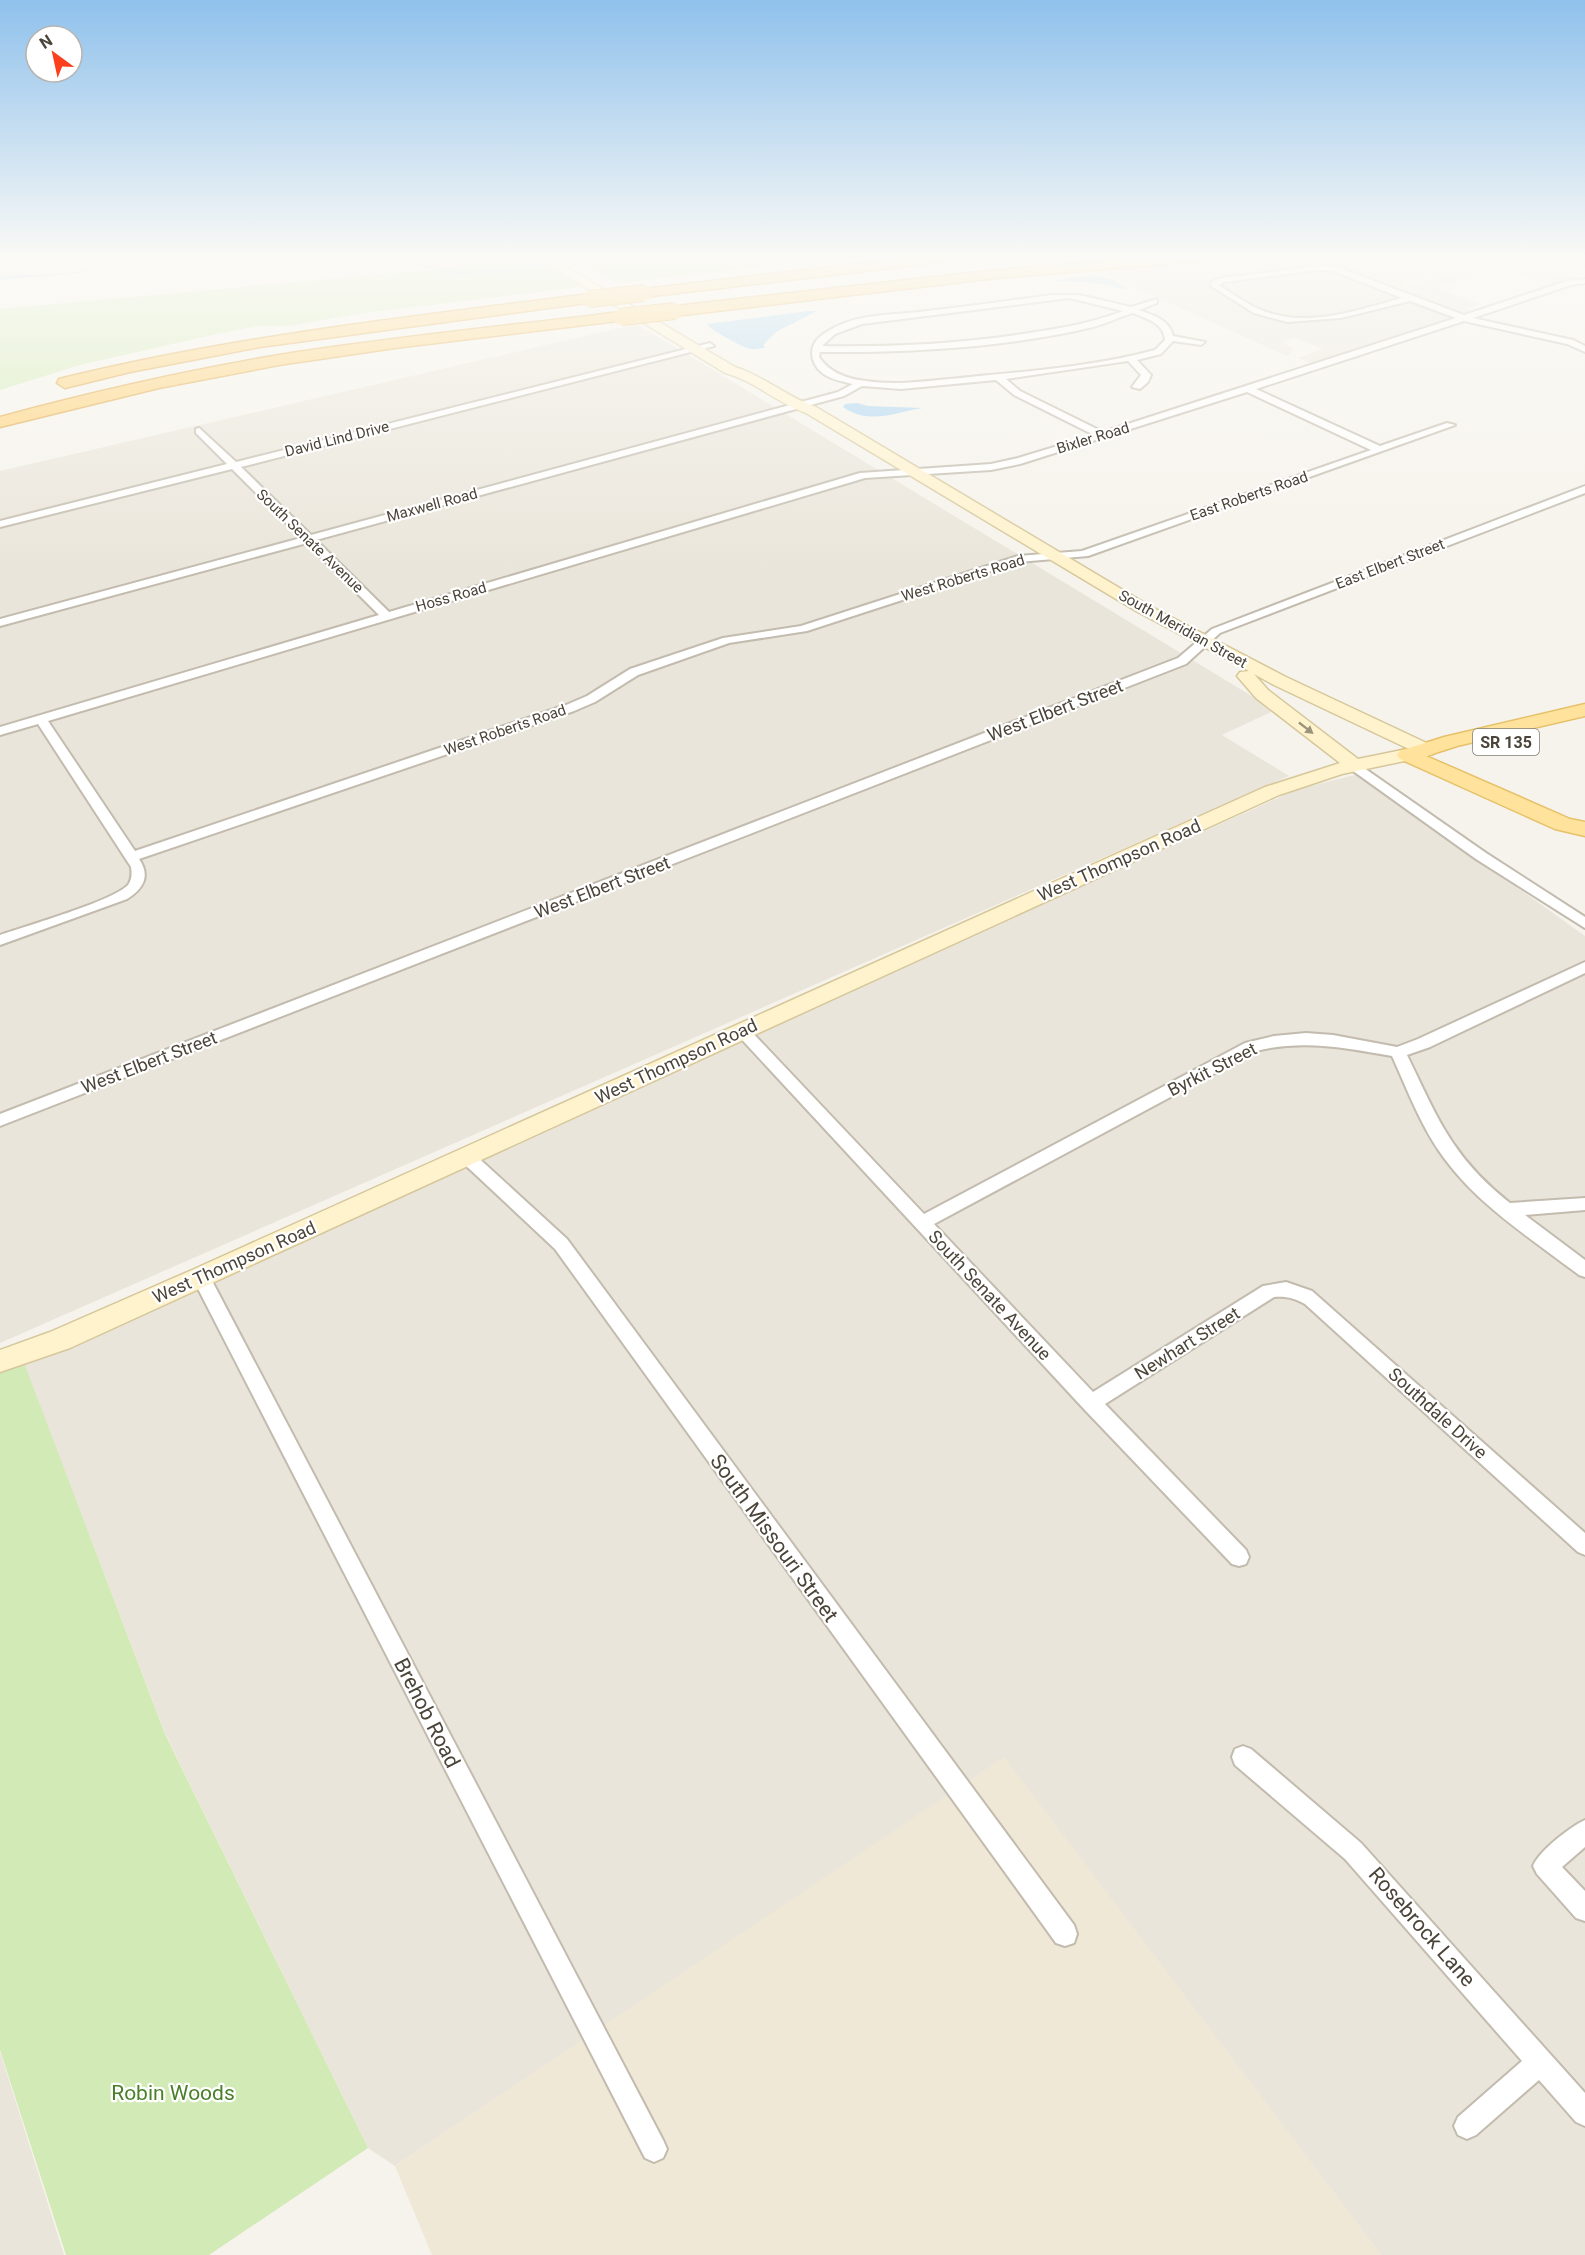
<svg xmlns="http://www.w3.org/2000/svg" width="1585" height="2255" font-family="Roboto,sans-serif">
<rect width="100%" height="100%" fill="#f6f3ec"/>
<!-- residential -->
<path fill="#eae5da" d="M0,257H96L90,258L86,265L0,277Z
M1367,257H1498L1521,260L1518,264L1546,268L1544,270L1475,268L1405,281L1406,286L1477,313L1315,365L1298,358L1323,349L1295,338L1282,342L1294,349L1287,356L1099,271L1189,263Z
M637,324L1275,710L1222,735L1289,776L0,1343V471Z
M1359,774L1585,936V2255H1381L1004,1758L395,2166L368,2148L165,1733L23,1361L1298,789Z
M0,2052L64,2255H0Z"/>
<!-- education -->
<path fill="#efe8d6" d="M1004,1757L1381,2255H432L395,2166Z"/>
<!-- green -->
<path fill="#d2eab5" d="M581,257H849L618,283L582,263Z
M537,260L581,287L356,314L290,326H259L221,333L80,365L0,390V309Z
M23,1360L165,1734L368,2148L209,2255H66L0,2050V1370Z"/>
<!-- parking -->
<path fill="#e5e3e0" d="M1520,269L1559,273L1557,276L1560,278L1567,275L1575,277L1557,284L1513,274L1521,272Z
M1466,270L1483,273L1495,271L1453,283L1443,281L1449,284L1437,288L1481,304L1466,308L1406,286Z"/>
<!-- water -->
<path fill="#a9d4f2" d="M107,257H118C104,260 95,269 80,273L0,280V277C29,272 58,277 87,269C94,267 99,260 107,257Z
M401,257H413L447,270L469,272L571,259L683,257L577,262L460,276L426,268Z
M1094,275L1113,280L1130,290L1087,282L1051,281Z
M808,311H817L776,332L763,345L765,348C760,348 754,350 750,349C740,346 712,331 707,324Z
M857,403L868,406L922,408C893,413 869,425 843,407L845,404Z"/>
<g fill="none" stroke-linecap="round" stroke-linejoin="round">
<defs>
<path id="street" d="M1319,266L1337,267L1464,315L1567,281L1585,279V283L1571,285L1473,318L1573,340L1585,346V352L1567,344L1464,321L1256,389L1380,446L1447,423L1455,425L1088,556L1019,562L807,631L729,643L638,675L595,702L574,711L139,859C151,876 143,889 127,899L0,945V935C26,926 113,901 128,885C132,879 132,874 131,867L38,724L0,735V727L379,615L307,543L0,626V619L301,538L232,469L0,527V521L227,464L196,433V429L199,428L236,462L710,343L714,346L241,467L311,535L838,392L853,384C840,381 823,378 816,366C807,351 814,338 830,330C856,314 890,315 919,312C964,307 1008,301 1052,295H1079L1131,307L1157,299V303L1139,310C1153,315 1170,320 1173,336L1205,342L1201,345L1173,341L1161,354L1137,360L1151,375L1148,382L1140,389L1132,387L1141,375L1128,361L1006,379L1020,391L1103,432L1456,318L1410,301L1341,318L1287,322L1254,313L1211,286L1212,281L1223,278ZM1319,270L1333,271L1402,298C1362,309 1314,326 1273,314C1253,309 1236,296 1219,285L1224,282ZM1069,298L1123,311C1092,323 1062,328 1029,333C960,344 891,347 822,346L835,334L862,324ZM1133,313C1147,319 1164,323 1165,340L1155,350C1096,366 1031,371 970,377C936,380 900,386 866,381C847,379 830,373 819,357L820,352C910,353 1002,348 1089,328C1104,325 1118,317 1133,313ZM996,380L1014,395L1094,435L1018,458L991,464L860,473L389,612L316,540L844,396L862,386L901,389ZM1247,392L1371,450L1082,551L1018,556L801,626L723,638L630,669L587,696L566,705L135,851L48,721L865,478L991,470L1020,464Z
M1585,486V493L1220,633L1186,664L0,1126V1114L1178,658L1212,629Z
M1354,761L1486,853L1585,917V928L1476,859L1349,768L1348,765L1349,762Z
M1585,962V973L1430,1047L1407,1055C1438,1119 1452,1157 1510,1203L1585,1198V1210L1525,1215L1585,1260V1277L1579,1275C1532,1239 1479,1206 1444,1158C1421,1127 1408,1091 1392,1056C1346,1048 1303,1039 1256,1051L934,1224L1093,1392L1263,1286L1286,1282L1312,1291L1585,1533V1555L1578,1552L1305,1304C1294,1298 1286,1296 1274,1297L1105,1404L1246,1550L1249,1557L1246,1564L1239,1566L1232,1564L1084,1409L734,1031L742,1026L747,1027L924,1214L1245,1043L1274,1036L1306,1033L1333,1035L1397,1047L1418,1039Z
M467,1151L473,1153L567,1239L1074,1925L1077,1934L1074,1943L1065,1946L1056,1943L555,1249L461,1161L459,1157L461,1153Z
M201,1270L207,1272L210,1277L663,2140L667,2149L663,2158L654,2162L645,2158L192,1277L195,1272Z
M1243,1746L1251,1749L1361,1843L1585,2093V2126L1576,2122L1539,2080L1476,2135L1467,2139L1458,2135L1454,2126L1458,2117L1522,2061L1345,1859L1235,1765L1232,1757L1235,1749Z
M1585,1820V1847L1562,1867L1585,1891V1921L1576,1918L1537,1874L1533,1866C1539,1851 1570,1827 1585,1820Z"/>
<path id="secondary" d="M536,257H550L735,367C764,376 787,397 816,407L1148,605L1286,677L1433,746L1435,750L1433,754L1426,756L1414,751L1416,755L1414,759L1342,774L1279,795L70,1348L0,1372V1350L50,1332L192,1270L1265,787L1340,763L1256,698L1237,676L1240,672L1249,671L1136,611L806,413C777,403 755,381 725,373ZM1254,674L1274,685L1413,751L1407,749L1358,759L1268,690Z"/>
<path id="primary" d="M1570,257H1585V264Z
M1585,704V716L1457,746L1426,756L1570,819L1585,822V836L1555,829L1400,759L1397,755L1400,751L1444,737Z"/>
<path id="highway" d="M914,257H958L951,261L644,297L637,293L644,289Z
M1152,257H1213L1206,261L996,278L675,316L667,311L675,306L996,270Z
M589,294L597,299L594,302L260,347L130,372L65,388L57,383L59,379C233,336 411,317 589,294Z
M621,312L626,314L629,317L626,320L395,348L279,365L159,388L0,427V417C92,392 185,371 279,355C392,337 507,326 621,312Z"/>
</defs>
<!-- street casing -->
<use href="#street" stroke="#c2bbae" stroke-width="4"/>
<!-- secondary casing -->
<use href="#secondary" stroke="#d6c79b" stroke-width="3"/>
<!-- primary casing -->
<use href="#primary" stroke="#e6c16a" stroke-width="3"/>
<!-- highway casing -->
<use href="#highway" stroke="#e0a43c" stroke-width="3"/>
<!-- street -->
<use href="#street" fill="#fff" fill-rule="evenodd"/>
<!-- secondary -->
<use href="#secondary" fill="#fff3cd" fill-rule="evenodd"/>
<!-- primary -->
<use href="#primary" fill="#ffe39c" fill-rule="evenodd"/>
<!-- highway -->
<use href="#highway" fill="#ffcf6e" fill-rule="evenodd"/>
<defs>
<path id="highway-bridge" d="M589,299L644,293
M621,317L675,311"/>
</defs>
<!-- highway-bridge casing -->
<use href="#highway-bridge" stroke="#e0a43c" stroke-width="18" stroke-linecap="butt"/>
<!-- highway-bridge -->
<use href="#highway-bridge" stroke="#ffcf6e" stroke-width="16"/>
</g>
<!-- one-way arrows -->
<defs><path id="oneway-solid" d="M-6-.8H1V-3.2L6.5 0L1 3.2V.8H-6Z" transform="scale(1.5)"/></defs>
<use fill="#9c937c" href="#oneway-solid" transform="translate(1306 728) rotate(38)"/>
<!-- sky -->
<linearGradient id="sky" x2="0" y2="1"><stop stop-color="#8fc1ec"/><stop offset="0.45" stop-color="#fbfaf6"/><stop offset="1" stop-color="#fbfaf6" stop-opacity="0"/></linearGradient>
<rect width="1585" height="573" fill="url(#sky)"/>
<g text-anchor="middle" dominant-baseline="central" stroke-width="4.5" stroke-linejoin="round" paint-order="stroke">
<!-- far-street labels -->
<g font-size="15" fill="#4b4439" stroke="#fff">
<text transform="translate(1093 438) rotate(-17)">Bixler Road</text>
<text transform="translate(337 439) rotate(-14)">David Lind Drive</text>
<text transform="translate(1249 496) rotate(-19)">East Roberts Road</text>
<text transform="translate(432 505) rotate(-15)">Maxwell Road</text>
<text transform="translate(310 541) rotate(44)">South Senate Avenue</text>
<text transform="translate(1390 564) rotate(-21)">East Elbert Street</text>
<text transform="translate(963 578) rotate(-17)">West Roberts Road</text>
<text transform="translate(451 597) rotate(-16)">Hoss Road</text>
<text transform="translate(1183 629) rotate(29)">South Meridian Street</text>
<text transform="translate(505 730) rotate(-19)">West Roberts Road</text>
</g>
<!-- shield labels -->
<rect fill="#fff" stroke="#817c74" stroke-width="1.5" x="1473" y="729" width="66" height="26" rx="4.5"/>
<g font-size="16" font-weight="bold" fill="#4b4439">
<text x="1506" y="742">SR 135</text>
</g>
<!-- street labels -->
<g font-size="18" fill="#4b4439" stroke="#fff">
<text transform="translate(1055 710) rotate(-21)">West Elbert Street</text>
<text transform="translate(1119 860) rotate(-24)">West Thompson Road</text>
<text transform="translate(602 887) rotate(-21)">West Elbert Street</text>
<text transform="translate(676 1061) rotate(-25)">West Thompson Road</text>
<text transform="translate(149 1062) rotate(-21)">West Elbert Street</text>
<text transform="translate(1212 1069) rotate(-27)">Byrkit Street</text>
<text transform="translate(234 1262) rotate(-24)">West Thompson Road</text>
<text transform="translate(990 1295) rotate(47)">South Senate Avenue</text>
<text transform="translate(1187 1343) rotate(-32)">Newhart Street</text>
<text transform="translate(1438 1413) rotate(42)">Southdale Drive</text>
</g>
<!-- near-street labels -->
<g font-size="21" fill="#4b4439" stroke="#fff">
<text transform="translate(774 1538) rotate(54)">South Missouri Street</text>
<text transform="translate(427 1713) rotate(63)">Brehob Road</text>
<text transform="translate(1422 1927) rotate(49)">Rosebrock Lane</text>
</g>
<!-- near-park labels -->
<g font-size="21" fill="#4a7f2a" stroke="#fff">
<text x="173" y="2093">Robin Woods</text>
</g>
</g>
<!-- north arrow -->
<g transform="translate(54 54) rotate(327)"><circle r="28" fill="#ffffff" stroke="#b7b4b0" stroke-width="1.5"/>
<path d="M0-4.5L10 22L0 15L-10 22Z" fill="#fc3f1d"/>
<text y="-9" font-size="16" font-weight="bold" text-anchor="middle" fill="#4b4439">N</text>
</g>
</svg>
